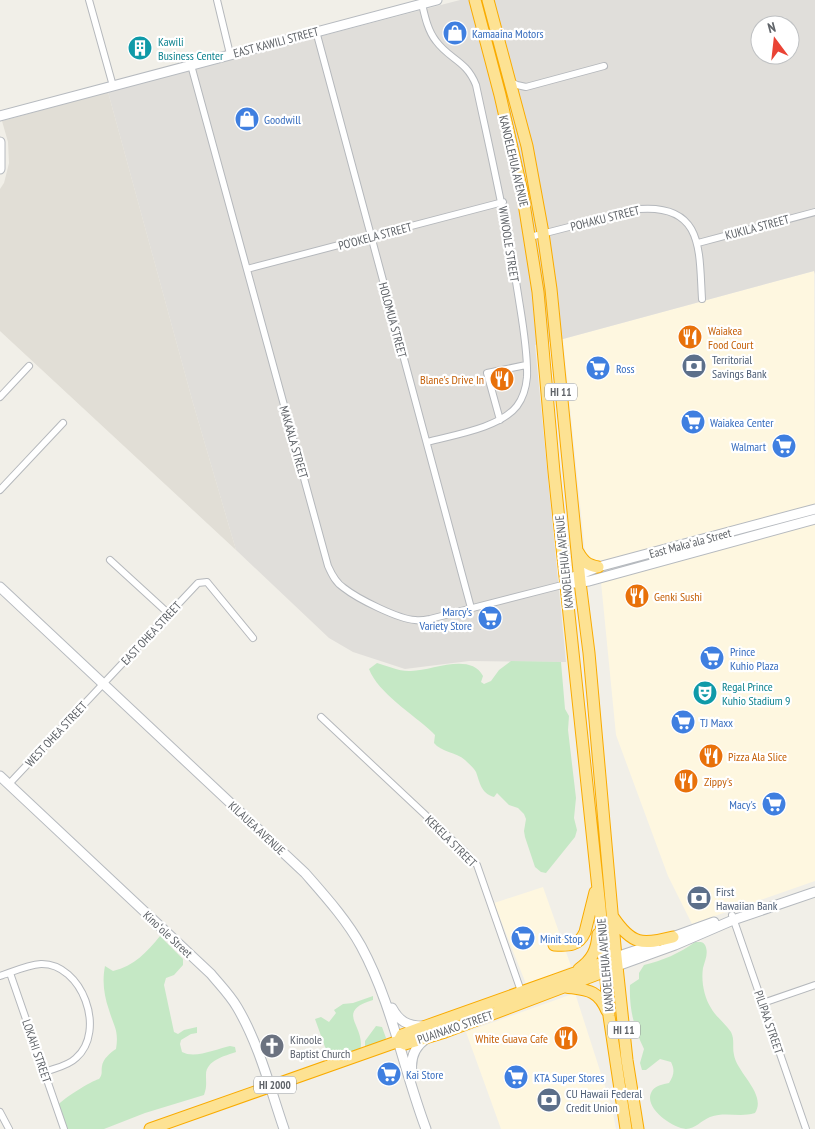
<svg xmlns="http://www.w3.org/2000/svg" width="815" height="1129" font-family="'PT Sans Narrow',sans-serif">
<rect width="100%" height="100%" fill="#f1efe8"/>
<!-- commercial -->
<path fill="#fef7e0" d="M814,271L815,505L677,540L595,564L588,559L585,552L563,339Z
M815,521V881L692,924L668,876L616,735L601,582Z
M543,887L571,966L550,976L526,984L494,903Z
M575,993L612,1108L616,1129H501L466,1032Z"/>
<!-- industrial -->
<path fill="#e0deda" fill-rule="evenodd" d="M460,0H815V274L814,271L563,339L535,345L566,662L469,661L405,669L353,652L329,638L236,550L193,403L108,92ZM760,25H790V55H760Z"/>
<!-- education -->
<path fill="#e1ded6" d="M108,92L193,403L236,550L0,331V189L4,183L9,163L8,142L2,121Z"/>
<!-- green -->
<path fill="#c5e8c5" d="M511,661L561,662L565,709L569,716L568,730L576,798L574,818L577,830L575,837L546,873L541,872L535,867L525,837L524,831L526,819L524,814L518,808L509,805L497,793L494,797C481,793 480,783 476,772C474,768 469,764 465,760C456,752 441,752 434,743L435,735L432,732C413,714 378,693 369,669L377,663C388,666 400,672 411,671C432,671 470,652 483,676L481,682L484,684L491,681L499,670Z
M160,936L183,959V965L174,975L166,978L164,985L174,1032L178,1034L184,1030L197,1027V1033L191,1034L181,1040L180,1044L182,1052C195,1059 216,1049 230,1046L235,1047L236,1052C225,1056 206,1060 206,1075C206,1084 207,1087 204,1095L145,1113L104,1129H67L58,1105C64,1098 91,1081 99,1079C103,1074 101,1072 102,1066C103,1059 110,1053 116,1049C119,1030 114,1027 109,1010C104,995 102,982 105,966L113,971C134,966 147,952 160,936Z
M695,942C699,942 703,941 705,945C709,953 705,960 703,968C701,981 704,997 711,1008C716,1017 725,1023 731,1032C735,1040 732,1047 734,1055C737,1073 767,1094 755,1113C738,1118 727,1111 710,1117C702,1120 695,1129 686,1129C672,1128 642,1107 652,1091C655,1086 663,1084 669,1083C674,1075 675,1070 671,1062L660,1059L646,1070H642L640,1063L644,1049C634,1028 629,1009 630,985L639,979V973L644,965C662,961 680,953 695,942Z
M373,996V1000C333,1012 367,1026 360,1051L330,1061L315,1019L321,1017L329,1022L336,1013L334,1010L343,1004L353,1003Z
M376,1026L382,1027L386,1038L384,1041L365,1048V1041Z"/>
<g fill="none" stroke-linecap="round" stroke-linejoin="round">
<defs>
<path id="street" d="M89,0L113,86
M217,0L230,54
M422,4C425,17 428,31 436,41C450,60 466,60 476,85C491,155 507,224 518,294C522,320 528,351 527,377C526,388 523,398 517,406C500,428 453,435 427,442
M316,31L471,608
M191,65L328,566C332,575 336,583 344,588C358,599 398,619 415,620C420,621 425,620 430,619L566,584
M511,82L517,85L526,87L604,66
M530,237L639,209C704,204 699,251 702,299
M698,243L815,212
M247,269L503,202
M0,397L29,366
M500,420L487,373L526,365
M0,490L63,423
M110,560L169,614
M321,717L466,853L477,865L522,994
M9,784L198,583L207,582L253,638
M732,915L806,1129
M10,973L64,1129
M0,976C12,972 27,965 41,964C82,963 107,1031 76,1058C68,1066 55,1068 45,1072
M763,1003L815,985
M0,1112L9,1129"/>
<path id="secondary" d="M0,116L437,0
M0,142V169
M566,580L598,567L815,509
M574,583L589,581L815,519
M0,587L305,873C325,896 346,919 361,946C392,1003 403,1068 426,1129
M0,776L211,974C220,985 230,995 237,1007C259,1044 270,1088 284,1129
M667,939L714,922
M616,957L655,944
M617,966L675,945L733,920L815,892
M392,1008C399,1021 407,1026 423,1026
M412,1073C410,1058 414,1047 426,1039"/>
<path id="highway" d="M475,0L500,95L522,191L538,292L554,472L600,908L609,1016L626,1129
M488,0L527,146L543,233L551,289L580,582L589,653L616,957L627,1060L638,1129
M578,552C583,561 587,565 598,567
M613,917C632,945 642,945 673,937
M554,945C568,946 579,946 585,932L595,892
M579,969C592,960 597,950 598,934
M566,987C586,990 598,989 607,1011
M399,1041L402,1035L426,1026L611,960
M399,1041L405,1044L445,1032L611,969
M150,1129L399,1041"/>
</defs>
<!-- street casing -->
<use href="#street" stroke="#b5b8bc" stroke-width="8"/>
<!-- secondary casing -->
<use href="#secondary" stroke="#b6babf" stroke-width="11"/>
<!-- highway casing -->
<use href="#highway" stroke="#f9ab00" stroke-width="13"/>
<!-- street -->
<use href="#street" stroke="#fff" stroke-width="6"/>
<!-- secondary -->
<use href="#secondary" stroke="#fff" stroke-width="9"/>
<!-- highway -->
<use href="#highway" stroke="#fde293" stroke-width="11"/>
</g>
<!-- icons -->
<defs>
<symbol id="shop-disc" viewBox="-11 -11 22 22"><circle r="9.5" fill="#3f7fe0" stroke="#fff"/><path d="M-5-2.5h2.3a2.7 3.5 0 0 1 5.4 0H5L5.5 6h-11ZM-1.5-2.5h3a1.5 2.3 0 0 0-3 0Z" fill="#fff"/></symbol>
<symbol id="building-disc" viewBox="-11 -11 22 22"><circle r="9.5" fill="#0f9aa8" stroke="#fff"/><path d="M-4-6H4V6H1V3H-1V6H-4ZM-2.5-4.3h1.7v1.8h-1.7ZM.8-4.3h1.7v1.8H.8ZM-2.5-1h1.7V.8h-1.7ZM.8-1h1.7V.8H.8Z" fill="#fff"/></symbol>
<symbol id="restaurant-disc" viewBox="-11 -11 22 22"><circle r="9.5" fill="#e8710a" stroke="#fff"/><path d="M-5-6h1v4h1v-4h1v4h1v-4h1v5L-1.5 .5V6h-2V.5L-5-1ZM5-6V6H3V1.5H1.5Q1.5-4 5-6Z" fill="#fff"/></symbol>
<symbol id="bank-disc" viewBox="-11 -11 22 22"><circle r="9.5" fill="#5c6f8a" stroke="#fff"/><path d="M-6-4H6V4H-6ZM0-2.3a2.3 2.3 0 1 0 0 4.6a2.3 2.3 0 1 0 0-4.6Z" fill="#fff"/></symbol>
<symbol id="supermarket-disc" viewBox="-11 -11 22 22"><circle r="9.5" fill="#3f7fe0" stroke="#fff"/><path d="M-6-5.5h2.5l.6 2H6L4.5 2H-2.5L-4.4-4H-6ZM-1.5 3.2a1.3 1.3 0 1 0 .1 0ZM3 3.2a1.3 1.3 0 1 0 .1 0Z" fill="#fff"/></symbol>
<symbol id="theatre-disc" viewBox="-11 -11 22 22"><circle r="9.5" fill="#0f9aa8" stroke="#fff"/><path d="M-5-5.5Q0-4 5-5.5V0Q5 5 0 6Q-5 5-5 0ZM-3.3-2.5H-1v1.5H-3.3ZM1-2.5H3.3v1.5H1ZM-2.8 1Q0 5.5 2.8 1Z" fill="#fff"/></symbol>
<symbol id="church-disc" viewBox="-11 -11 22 22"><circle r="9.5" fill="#6b7280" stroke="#fff"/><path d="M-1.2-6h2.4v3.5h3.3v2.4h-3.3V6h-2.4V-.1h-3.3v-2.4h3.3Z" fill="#fff"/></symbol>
</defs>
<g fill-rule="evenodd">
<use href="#shop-disc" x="441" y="19" width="28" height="28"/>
<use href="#building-disc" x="126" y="34" width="28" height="28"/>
<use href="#shop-disc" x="233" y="105" width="28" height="28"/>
<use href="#restaurant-disc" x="676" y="323" width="28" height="28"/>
<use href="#bank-disc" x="680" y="352" width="28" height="28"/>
<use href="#supermarket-disc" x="584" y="354" width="28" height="28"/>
<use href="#restaurant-disc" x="488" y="365" width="28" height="28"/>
<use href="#supermarket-disc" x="679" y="408" width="28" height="28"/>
<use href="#supermarket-disc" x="770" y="432" width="28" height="28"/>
<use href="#restaurant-disc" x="623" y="582" width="28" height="28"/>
<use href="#supermarket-disc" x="476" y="604" width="28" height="28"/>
<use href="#supermarket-disc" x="698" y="644" width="28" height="28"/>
<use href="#theatre-disc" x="691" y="679" width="28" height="28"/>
<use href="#supermarket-disc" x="669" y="708" width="28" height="28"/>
<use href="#restaurant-disc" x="697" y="742" width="28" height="28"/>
<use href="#restaurant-disc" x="672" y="767" width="28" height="28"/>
<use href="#supermarket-disc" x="760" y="790" width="28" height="28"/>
<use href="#bank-disc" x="685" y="884" width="28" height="28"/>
<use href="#supermarket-disc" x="509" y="924" width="28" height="28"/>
<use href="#restaurant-disc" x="552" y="1024" width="28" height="28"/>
<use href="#church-disc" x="258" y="1032" width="28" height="28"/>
<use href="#supermarket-disc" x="375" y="1060" width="28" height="28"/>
<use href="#supermarket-disc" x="502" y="1063" width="28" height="28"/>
<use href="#bank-disc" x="535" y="1086" width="28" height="28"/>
</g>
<g text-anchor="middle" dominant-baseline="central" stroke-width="4.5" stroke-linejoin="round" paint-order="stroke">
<!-- shield labels -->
<g fill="#fff" stroke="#8f9295" stroke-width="1">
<rect x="545" y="383.5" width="32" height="17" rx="4"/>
<rect x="608" y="1021.5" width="32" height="17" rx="4"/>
<rect x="254" y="1076.5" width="42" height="17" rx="4"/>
</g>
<g font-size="11" font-weight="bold" fill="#5f6368">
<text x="561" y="392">HI 11</text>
<text x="624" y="1030">HI 11</text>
<text x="275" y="1085">HI 2000</text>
</g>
<!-- shop labels -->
<g font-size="12" fill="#366cbe" stroke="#fff" text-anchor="start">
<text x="472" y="33">Kamaaina Motors</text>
<text x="264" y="119">Goodwill</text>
<text x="616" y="368">Ross</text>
<text x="710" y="422">Waiakea Center</text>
<text x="766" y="446" text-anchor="end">Walmart</text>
<text x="472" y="611" text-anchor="end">Marcy’s<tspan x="472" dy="14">Variety Store</tspan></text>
<text x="730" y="651">Prince<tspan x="730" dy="14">Kuhio Plaza</tspan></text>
<text x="700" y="722">TJ Maxx</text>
<text x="756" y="804" text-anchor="end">Macy's</text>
<text x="540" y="938">Minit Stop</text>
<text x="406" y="1074">Kai Store</text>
<text x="534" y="1077">KTA Super Stores</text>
</g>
<!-- culture labels -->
<g font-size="12" fill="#0d838f" stroke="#fff" text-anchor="start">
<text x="158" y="41">Kawili<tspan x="158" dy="14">Business Center</tspan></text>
<text x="722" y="686">Regal Prince<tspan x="722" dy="14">Kuhio Stadium 9</tspan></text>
</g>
<!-- street labels -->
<g font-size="12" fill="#5f6368" stroke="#fff">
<text transform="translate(276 42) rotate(-15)">EAST KAWILI STREET</text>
<text transform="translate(514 161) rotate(77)">KANOELEHUA AVENUE</text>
<text transform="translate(605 218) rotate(-14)">POHAKU STREET</text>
<text transform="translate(757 227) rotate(-15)">KUKILA STREET</text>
<text transform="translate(375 236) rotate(-15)">PO‘OKELA STREET</text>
<text transform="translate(509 244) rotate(81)">WIWOOLE STREET</text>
<text transform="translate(393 320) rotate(75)">HOLOMUA STREET</text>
<text transform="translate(294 442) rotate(74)">MAKA‘ALA STREET</text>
<text transform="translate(690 543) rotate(-15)">East Makaʻala Street</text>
<text transform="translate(564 562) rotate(-96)">KANOELEHUA AVENUE</text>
<text transform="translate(151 633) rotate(-47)">EAST OHEA STREET</text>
<text transform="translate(56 734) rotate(-47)">WEST OHEA STREET</text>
<text transform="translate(257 828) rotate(43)">KILAUEA AVENUE</text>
<text transform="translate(451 841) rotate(45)">KEKELA STREET</text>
<text transform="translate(168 934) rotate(43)">Kinoʻole Street</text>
<text transform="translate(605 965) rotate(-95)">KANOELEHUA AVENUE</text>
<text transform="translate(769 1022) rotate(71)">PILIPAA STREET</text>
<text transform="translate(455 1027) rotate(-19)">PUAINAKO STREET</text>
<text transform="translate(37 1051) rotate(71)">LOKAHI STREET</text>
</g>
<!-- food labels -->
<g font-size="12" fill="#c56008" stroke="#fff" text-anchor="start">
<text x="708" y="330">Waiakea<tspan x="708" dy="14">Food Court</tspan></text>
<text x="484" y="379" text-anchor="end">Blane's Drive In</text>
<text x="654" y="596">Genki Sushi</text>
<text x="728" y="756">Pizza Ala Slice</text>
<text x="704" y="781">Zippy's</text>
<text x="548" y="1038" text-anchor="end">White Guava Cafe</text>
</g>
<!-- service labels -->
<g font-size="12" fill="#4e5e75" stroke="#fff" text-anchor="start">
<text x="712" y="359">Territorial<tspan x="712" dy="14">Savings Bank</tspan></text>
<text x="716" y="891">First<tspan x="716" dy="14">Hawaiian Bank</tspan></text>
<text x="566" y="1093">CU Hawaii Federal<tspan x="566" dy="14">Credit Union</tspan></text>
</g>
<!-- worship labels -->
<g font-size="12" fill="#5b616d" stroke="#fff" text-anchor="start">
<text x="290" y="1039">Kinoole<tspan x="290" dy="14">Baptist Church</tspan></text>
</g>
</g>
<!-- north arrow -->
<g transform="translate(775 40) rotate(345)"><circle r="24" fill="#ffffff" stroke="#bfc1c3"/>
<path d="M0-4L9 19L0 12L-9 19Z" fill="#ea4335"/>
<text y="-8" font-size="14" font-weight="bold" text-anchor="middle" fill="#5f6368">N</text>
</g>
</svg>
